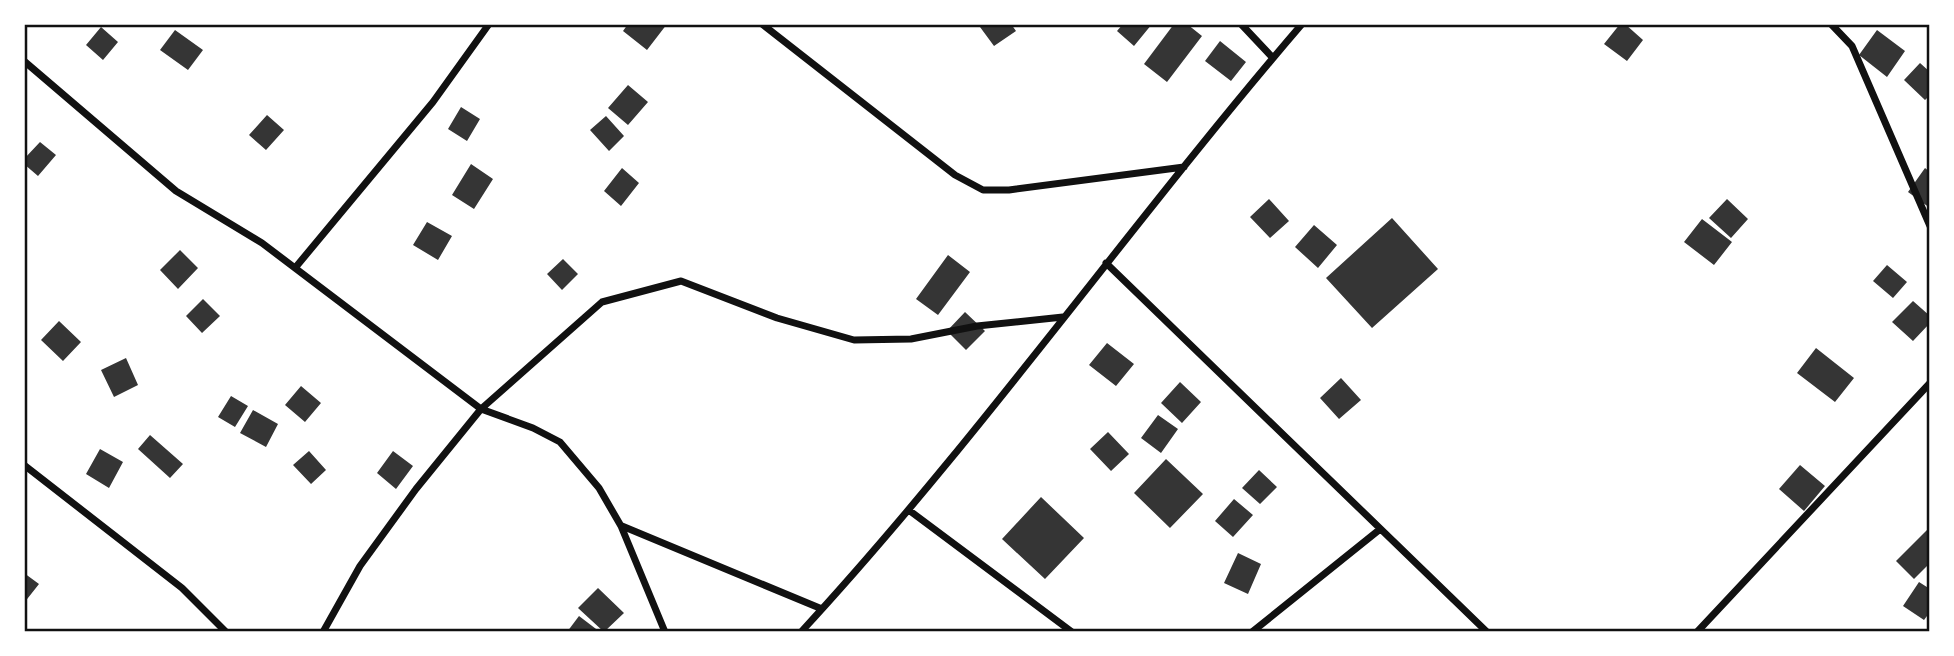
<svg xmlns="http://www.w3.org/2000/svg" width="1954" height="656" font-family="Quicksand,sans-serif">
<rect width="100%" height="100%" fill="#fff"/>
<!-- building -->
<path fill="#353535" d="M628,24H667L647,50L623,31Z
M984,24H1011L1016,31L994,46L980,27Z
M1123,24H1152L1134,46L1117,31Z
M1174,24H1187L1202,36L1167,82L1144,64Z
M1620,24H1625L1643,40L1627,61L1604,44Z
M101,27L118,42L103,60L86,45Z
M175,30L203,50L188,70L160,50Z
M1877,30L1905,51L1887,77L1859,55Z
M1220,41L1246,62L1231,81L1205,61Z
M1920,63L1930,72V95L1925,100L1904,80Z
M628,85L648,102L628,125L608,108Z
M461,107L480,119L467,141L448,129Z
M267,115L284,130L266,150L249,135Z
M606,116L624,136L609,151L590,130Z
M40,142L56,155L38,176L24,164V159Z
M471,164L493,179L474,209L452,195Z
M622,168L639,183L621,206L604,191Z
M1925,168L1930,172V208L1908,192Z
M1269,199L1289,221L1270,238L1250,217Z
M1727,199L1748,219L1731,238L1709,218Z
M1392,218L1438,269L1372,328L1326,278Z
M1702,219L1732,242L1714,265L1684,242Z
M427,222L452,236L438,260L413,245Z
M1314,225L1337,245L1318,268L1295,247Z
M180,250L198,268L178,289L160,270Z
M948,255L970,272L938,315L916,299Z
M563,259L578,274L562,290L547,274Z
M1887,265L1907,282L1893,298L1873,281Z
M203,299L220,316L202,333L186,316Z
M1913,301L1930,316V323L1913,341L1892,322Z
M965,312L985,331L966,350L947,331Z
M59,321L81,342L63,361L41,340Z
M1107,343L1134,364L1116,386L1089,365Z
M1816,348L1854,378L1835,402L1797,373Z
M126,358L138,385L114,397L101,370Z
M1341,378L1361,400L1339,419L1320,398Z
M1180,382L1201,402L1182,423L1161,403Z
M301,386L321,403L305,422L285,405Z
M231,396L248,406L235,427L218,417Z
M253,410L278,424L266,447L240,433Z
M1158,415L1178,429L1161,453L1141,438Z
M1108,432L1129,454L1111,471L1090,449Z
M150,435L183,464L170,478L138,449Z
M100,449L123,462L109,488L86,474Z
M309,451L326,470L311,484L293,465Z
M393,451L413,466L396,489L377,473Z
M1166,459L1203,494L1170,528L1134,493Z
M1800,465L1825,486L1804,511L1779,489Z
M1259,470L1277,487L1260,504L1242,488Z
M1041,497L1084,538L1045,579L1002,539Z
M1234,499L1253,515L1233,537L1215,521Z
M1930,527V563L1914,579L1896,561Z
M1238,553L1261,564L1248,594L1224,583Z
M24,573L39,584L24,603Z
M1919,582L1930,589V612L1924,620L1903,606Z
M598,588L624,613L604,632L578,608Z
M579,616L600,632H567Z"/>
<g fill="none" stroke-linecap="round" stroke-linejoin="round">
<!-- minor -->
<path stroke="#111" stroke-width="7" d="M762,24L955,175L983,190H1009L1184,167
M1241,24L1273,58
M1831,24L1852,46L1930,226
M24,61L176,191L262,243L481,409L533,428L560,442L599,488L621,526L665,632
M1106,263L1487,632
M295,268L433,102L489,24
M24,465L182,588L226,632
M910,511L1072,632
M622,526L822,609
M323,632L360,566L416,489L481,409L602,302L681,281L777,318L854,340L911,339L977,326L1063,317
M801,632C979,439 1131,223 1302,24
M1252,632L1379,530
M1697,632L1930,383"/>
</g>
<!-- border -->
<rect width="1954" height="656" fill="none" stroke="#ffffff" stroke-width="52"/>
<rect x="26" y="26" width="1902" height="604" fill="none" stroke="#111" stroke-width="2.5"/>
</svg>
